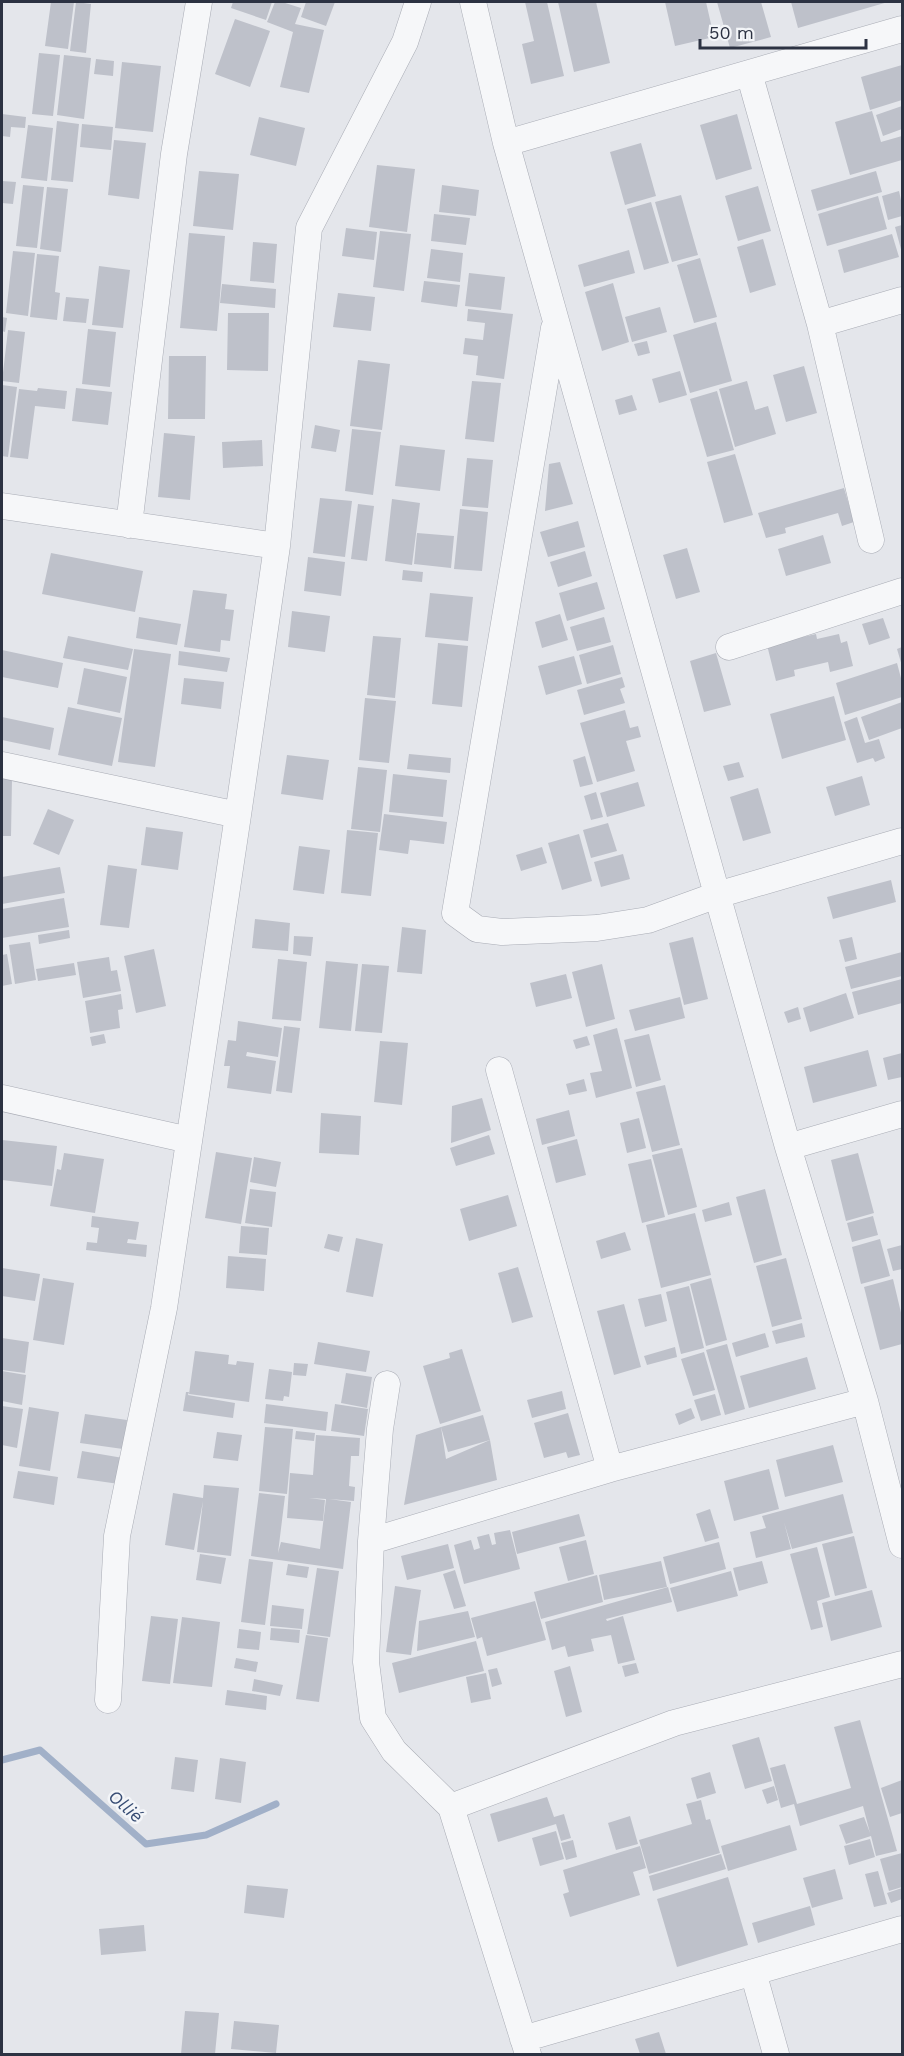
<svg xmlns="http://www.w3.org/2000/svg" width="904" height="2056" font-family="'Work Sans',sans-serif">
<rect width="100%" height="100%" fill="#e4e6eb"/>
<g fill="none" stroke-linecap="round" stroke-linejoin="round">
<!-- stream -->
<path stroke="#a1b0c8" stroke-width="7" d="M2,1760L40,1750L146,1844L206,1835L276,1804"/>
</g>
<!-- building -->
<path fill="#bec1ca" d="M51,2H74L68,49L45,46Z
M76,2L91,4L86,53L70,51Z
M233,2H272L266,20L231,8Z
M275,2H282L301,8L295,24L324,30L309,93L280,87L293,32L267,22Z
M306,2H335L326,26L301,17Z
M525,2H547L564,76L531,84L522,44L534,41Z
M558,2H596L610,63L574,72Z
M665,2H706L714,37L675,46Z
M717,2H761L771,37L730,48Z
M791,2H888L798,28Z
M235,19L270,31L250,87L215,74Z
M39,53L60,55L53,116L32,114Z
M64,55L91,58L84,119L57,115Z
M96,59L114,61L113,76L94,74Z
M122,62L161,66L153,132L115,128Z
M902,65V100L870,110L861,77Z
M902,106V129L883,136L876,115Z
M872,111L881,142L902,136V160L850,175L835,122Z
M2,114L26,117L25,128L11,127L10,137L2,136Z
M737,114L752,169L716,180L700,125Z
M259,117L305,128L296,166L250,155Z
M57,121L79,124L73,182L51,180Z
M82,124L113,127L111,150L80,147Z
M28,125L53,128L47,181L21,178Z
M114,140L146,143L139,199L108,195Z
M641,143L656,196L625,205L610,152Z
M377,165L415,169L407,232L369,227Z
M199,171L239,174L233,230L193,226Z
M876,171L882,192L817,211L811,190Z
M2,181L16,182L13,204L2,203Z
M23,185L44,187L37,248L16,246Z
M442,185L479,190L476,216L439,212Z
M758,186L771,231L738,241L725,196Z
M47,187L68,189L61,252L40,249Z
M899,191L902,205V216L888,220L882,196Z
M681,195L698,255L672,262L655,202Z
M878,196L887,229L827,246L818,214Z
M651,202L669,263L644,270L627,209Z
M434,214L470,218L466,245L431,241Z
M902,225V253L895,227Z
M346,228L377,232L374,260L342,256Z
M380,231L411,234L404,291L373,287Z
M189,233L225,236L217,331L180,328Z
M892,234L899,257L844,273L838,250Z
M763,239L776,285L750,293L737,247Z
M253,242L277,244L274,283L250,281Z
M431,249L463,253L460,282L427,278Z
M629,250L635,273L584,287L578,265Z
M13,251L35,253L28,316L6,313Z
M37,254L59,256L55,292L60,293L57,320L30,317Z
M700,258L717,317L694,323L677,265Z
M99,266L130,270L123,328L92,325Z
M469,273L505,277L501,310L465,306Z
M424,281L460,285L457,307L421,302Z
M613,283L629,342L602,351L585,292Z
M222,284L276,289L275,308L220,303Z
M338,293L375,297L371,331L333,327Z
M66,297L89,299L86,323L63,321Z
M660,307L667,332L632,342L625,317Z
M468,309L513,314L504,379L476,375L478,356L463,354L465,338L483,340L485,323L467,321Z
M228,313H269L268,371L227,370Z
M2,317L7,318L5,332L2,331Z
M716,322L732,381L690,393L673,335Z
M88,329L116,332L110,387L82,384Z
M8,330L25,332L19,383L2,381Z
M647,341L650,353L638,356L634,344Z
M169,356H206L205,419H168Z
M358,360L390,364L382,430L350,426Z
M804,366L817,413L786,422L773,375Z
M680,371L687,395L659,403L652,379Z
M472,381L501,383L494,442L465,439Z
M747,381L755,410L768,406L776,434L735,447L719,389Z
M2,385L17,387L8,457L2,456Z
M38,388L67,391L65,409L35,406L28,459L10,457L19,389L37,391Z
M76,388L112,392L108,425L72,421Z
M717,391L734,450L707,457L690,399Z
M632,395L637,410L619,415L615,400Z
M315,425L340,430L336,452L311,448Z
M352,429L381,432L373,495L345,491Z
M164,433L195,436L190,500L158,497Z
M262,440L263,466L223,468L222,442Z
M400,445L445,450L440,491L395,486Z
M735,454L753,515L724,523L707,462Z
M467,458L493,460L488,508L462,506Z
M560,462L573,504L545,511L549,464Z
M844,488L854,522L842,526L838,513L785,528L786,533L766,538L758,513Z
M320,498L352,501L345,557L313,553Z
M392,499L420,503L412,565L385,561Z
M358,504L374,506L367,561L351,559Z
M460,509L488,512L482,571L454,569Z
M578,521L585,547L548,557L540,532Z
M417,533L454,536L451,568L414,564Z
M823,535L831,563L786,576L778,549Z
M687,548L700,592L676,599L663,555Z
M585,551L592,576L558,587L550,562Z
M51,553L143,571L135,612L42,594Z
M308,557L345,562L341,596L304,591Z
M403,570L423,572L422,582L402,580Z
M597,582L605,609L567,621L559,593Z
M193,590L227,594L225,609L234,610L230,641L221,640L220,652L184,647Z
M430,593L473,597L468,641L425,637Z
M292,611L330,616L325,652L288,647Z
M560,614L568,640L542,648L535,622Z
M139,617L181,624L177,645L136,638Z
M604,617L611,642L577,651L570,627Z
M883,618L890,638L869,645L862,624Z
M816,634L817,639L839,634L841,643L847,641L853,666L830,672L828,662L794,670L795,676L776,681L767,645Z
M68,636L133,649L128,670L63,658Z
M373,636L401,638L395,698L367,695Z
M438,643L468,646L462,707L432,704Z
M613,645L621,674L587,684L579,655Z
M902,647V666L897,649Z
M134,649L171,654L155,767L118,762Z
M2,650L63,663L58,688L2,677Z
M179,651L230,658L227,672L178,665Z
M716,653L731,705L704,712L690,661Z
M574,656L582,684L546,695L538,666Z
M897,663L902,682V697L845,715L836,683Z
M84,668L127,677L120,713L77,704Z
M622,677L625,687L620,689L625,703L584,715L577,690Z
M184,678L224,682L221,709L181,704Z
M834,696L846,740L782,759L770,714Z
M365,698L396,701L389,763L359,760Z
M902,702V728L869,740L861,717Z
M68,707L122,718L112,766L58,755Z
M625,710L630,728L638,726L641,737L626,741L635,771L597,782L580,723Z
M2,717L54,728L50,750L2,740Z
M857,717L865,743L879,739L885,758L875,762L873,758L857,763L844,722Z
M409,754L451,758L450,773L407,769Z
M287,755L329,760L323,800L281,794Z
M585,756L593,784L580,787L573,760Z
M739,762L744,777L728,781L723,766Z
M358,767L387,770L380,832L351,829Z
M393,774L447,780L443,817L389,812Z
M862,776L870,805L835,816L826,787Z
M2,779H12L11,836H2Z
M638,782L645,806L607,817L600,793Z
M758,788L771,833L743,841L730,797Z
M596,792L603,817L591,820L584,796Z
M48,809L74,820L59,855L33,844Z
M384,814L447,822L444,844L410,840L408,854L379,850Z
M608,823L617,851L591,858L583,830Z
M146,827L183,832L178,870L141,865Z
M347,830L378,833L371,896L341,893Z
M579,834L592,881L562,890L548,843Z
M299,846L330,850L324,894L293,890Z
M542,847L547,863L521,871L516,855Z
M623,854L630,879L601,887L594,862Z
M108,865L137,869L129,928L100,925Z
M60,867L65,893L2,904V877Z
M891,880L896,902L833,919L827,897Z
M64,898L69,927L2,938V909Z
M255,919L290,923L288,951L252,948Z
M402,927L426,930L422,974L397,972Z
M69,930L70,938L39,944L38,935Z
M294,936L313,937L311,956L293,954Z
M693,937L708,999L684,1005L669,943Z
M852,937L857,959L845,962L839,940Z
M30,942L36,980L15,984L9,945Z
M154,949L166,1006L136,1013L124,956Z
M902,952V976L851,989L845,967Z
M7,954L12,984L2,986V955Z
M109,957L111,971L117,970L121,991L83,998L77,962Z
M278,959L307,962L301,1021L272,1019Z
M326,961L358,964L351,1031L319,1028Z
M74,963L76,975L38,981L36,969Z
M362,964L389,966L382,1033L355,1031Z
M602,964L615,1019L586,1027L572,972Z
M566,974L572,998L536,1007L530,983Z
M902,979V1003L858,1015L852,992Z
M846,993L854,1018L810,1032L803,1008Z
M121,994L123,1009L118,1010L120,1028L90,1033L85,1001Z
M680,997L685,1018L635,1031L629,1010Z
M798,1007L801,1019L788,1023L784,1012Z
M238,1021L282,1028L278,1057L247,1052L246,1056L276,1061L271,1094L227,1088L230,1066H224L228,1040L236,1041Z
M284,1026L300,1028L292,1093L276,1091Z
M617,1028L632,1088L596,1098L590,1073L602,1071L593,1035Z
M104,1034L106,1043L92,1046L90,1037Z
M649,1034L661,1080L636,1087L624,1040Z
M587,1036L590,1045L576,1049L573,1040Z
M380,1041L408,1043L402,1105L374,1102Z
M868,1050L877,1086L813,1103L804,1067Z
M902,1053V1077L888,1080L883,1058Z
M584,1079L587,1091L569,1095L566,1084Z
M665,1085L680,1145L652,1152L636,1092Z
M482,1098L491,1130L451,1143L452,1106Z
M569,1110L575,1136L542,1145L536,1119Z
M321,1113L361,1116L359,1155L319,1153Z
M639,1118L646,1148L627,1153L620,1123Z
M489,1135L495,1154L456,1166L450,1148Z
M577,1139L586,1175L556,1183L547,1147Z
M2,1140L57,1146L52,1186L2,1180Z
M682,1148L697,1207L668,1215L652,1155Z
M216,1152L252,1158L241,1224L205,1218Z
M64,1153L104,1159L95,1213L50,1206L57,1169L61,1170Z
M858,1153L874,1213L846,1221L831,1160Z
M254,1157L281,1162L276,1187L250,1182Z
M651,1159L665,1217L642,1223L628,1164Z
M250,1189L276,1192L272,1227L245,1223Z
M765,1189L782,1255L754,1263L736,1197Z
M508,1195L517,1226L469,1241L460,1209Z
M729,1202L732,1215L705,1222L702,1210Z
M695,1213L711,1275L661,1288L646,1225Z
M92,1216L139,1222L136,1240L128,1239L127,1243L147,1245L146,1257L86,1250L87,1242L97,1243L99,1228L91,1227Z
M873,1216L878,1235L852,1242L847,1223Z
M241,1226L269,1228L267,1255L239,1253Z
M625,1232L631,1250L601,1259L596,1241Z
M328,1234L343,1237L339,1252L324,1248Z
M356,1238L383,1244L373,1297L346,1292Z
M880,1239L890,1276L861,1284L852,1247Z
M902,1245V1269L893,1271L887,1249Z
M228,1256L266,1259L264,1291L226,1288Z
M786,1258L802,1319L772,1327L756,1266Z
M518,1267L533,1317L512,1323L498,1273Z
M2,1268L40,1274L35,1301L2,1296Z
M43,1278L74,1283L64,1345L33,1340Z
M711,1278L727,1340L706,1346L690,1284Z
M893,1279L902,1317V1344L880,1350L864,1287Z
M689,1286L704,1348L681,1354L666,1292Z
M661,1294L667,1321L645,1327L638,1299Z
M624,1304L641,1367L614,1375L597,1311Z
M802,1323L805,1337L776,1344L772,1331Z
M765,1333L769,1347L736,1357L732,1343Z
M2,1338L29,1342L25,1373L2,1370Z
M318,1342L370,1351L366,1372L314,1364Z
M727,1344L745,1409L725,1415L706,1350Z
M675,1347L677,1357L647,1365L644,1356Z
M462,1349L481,1411L440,1424L423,1366L450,1358L449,1353Z
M195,1351L229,1355L228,1364L236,1365L237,1361L254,1363L249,1402L189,1394Z
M704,1352L715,1390L693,1396L681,1359Z
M807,1357L816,1389L749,1408L740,1376Z
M294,1363L308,1364L306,1376L293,1375Z
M269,1369L292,1372L289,1397L284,1396L283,1401L265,1399Z
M2,1371L26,1375L22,1405L2,1401Z
M346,1373L372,1377L367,1408L341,1403Z
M562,1391L566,1409L532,1418L527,1400Z
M186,1392H189L188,1395L235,1403L233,1418L183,1411Z
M715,1394L721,1415L701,1421L694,1400Z
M266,1404L328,1412L326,1431L264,1423Z
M335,1404L368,1409L364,1436L331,1431Z
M2,1406L23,1409L17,1448L2,1445Z
M29,1407L59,1412L50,1471L19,1466Z
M691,1408L695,1418L679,1425L675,1414Z
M568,1413L580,1455L568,1458L566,1452L544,1458L534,1423Z
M85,1414L127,1420L123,1449L80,1443Z
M483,1415L490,1440L448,1452L441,1427Z
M265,1427L293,1429L287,1494L259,1491Z
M441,1427L446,1459L490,1440L497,1480L404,1505L416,1435Z
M296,1431L315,1433L314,1441L295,1439Z
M217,1432L242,1435L238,1461L213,1458Z
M316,1435L360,1438L359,1456H351L349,1486L355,1487L354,1501L329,1499L351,1502L343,1569L251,1556L259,1493L285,1496L278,1553L281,1542L320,1549L326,1499L309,1498L325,1500L323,1521L287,1518L290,1473L313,1475Z
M833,1445L843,1482L785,1497L776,1460Z
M82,1451L123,1458L119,1484L77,1478Z
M769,1469L779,1509L734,1521L724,1481Z
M18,1471L58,1477L54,1505L13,1498Z
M204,1485L239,1488L231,1556L197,1552L203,1501L194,1550L165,1545L173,1493L203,1498Z
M843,1494L853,1533L792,1549L784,1522L791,1549L756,1558L750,1532L766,1528L762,1516Z
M710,1509L719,1538L705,1542L696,1514Z
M579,1514L585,1536L517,1554L512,1532Z
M510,1530L520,1569L464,1584L454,1545L471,1540L474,1550L480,1548L477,1537L489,1534L492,1545L496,1544L494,1533Z
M854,1536L867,1588L835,1596L822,1544Z
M586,1540L594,1574L568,1581L559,1547Z
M719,1542L726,1569L670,1584L663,1557Z
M448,1544L454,1568L407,1580L401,1556Z
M817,1547L830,1597L817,1601L823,1627L811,1630L790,1554Z
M200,1554L226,1558L221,1584L196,1580Z
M249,1559L273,1562L265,1625L241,1622Z
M661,1561L667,1587L604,1600L599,1575Z
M762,1561L768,1583L739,1591L733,1568Z
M288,1564L309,1567L307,1578L286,1575Z
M317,1568L339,1571L330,1637L307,1634Z
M455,1570L466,1606L454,1609L443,1574Z
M731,1571L738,1596L677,1612L670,1588Z
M597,1575L603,1602L541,1619L534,1592Z
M395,1586L421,1590L411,1655L386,1652Z
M668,1587L672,1602L606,1619L607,1621L623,1616L635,1660L618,1664L611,1635L591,1639L594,1651L568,1657L565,1646L552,1650L545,1622Z
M872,1590L882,1627L831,1641L822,1603Z
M535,1601L546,1640L487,1656L482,1637L477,1639L471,1618Z
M272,1605L304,1609L302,1629L270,1626Z
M468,1611L475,1637L417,1651L419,1621Z
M151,1616L178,1619L170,1684L142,1681Z
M182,1617L220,1622L212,1687L173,1683Z
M271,1628L300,1630L299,1643L270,1640Z
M239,1629L261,1632L259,1650L237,1648Z
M306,1635L328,1638L319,1702L296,1699Z
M476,1641L484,1671L399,1693L392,1663Z
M236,1658L258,1662L256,1672L234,1668Z
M636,1663L639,1673L625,1677L622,1666Z
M570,1666L582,1712L566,1717L554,1671Z
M497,1668L502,1684L492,1687L488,1670Z
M486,1673L491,1699L471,1703L466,1677Z
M254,1679L283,1685L280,1696L252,1691Z
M227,1690L267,1696L266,1710L225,1705Z
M860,1720L897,1851L876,1856L871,1836L846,1844L839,1825L864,1817L870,1833L863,1806L800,1826L794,1804L781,1808L770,1768L785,1764L797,1804L851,1788L834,1727Z
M759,1737L772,1781L745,1789L732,1745Z
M175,1757L198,1760L194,1792L171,1789Z
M220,1758L246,1762L241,1803L215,1799Z
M710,1772L716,1793L697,1799L691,1778Z
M902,1780V1813L890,1817L881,1788Z
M774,1786L778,1800L767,1804L762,1790Z
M547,1797L554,1817L564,1814L571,1838L561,1841L556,1824L498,1842L490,1814Z
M701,1800L706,1820L710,1819L720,1853L649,1874L639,1840L692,1824L686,1804Z
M630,1816L638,1844L616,1850L608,1823Z
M790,1825L797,1850L728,1871L721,1846Z
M556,1831L564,1859L540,1866L532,1838Z
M870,1839L875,1857L849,1865L844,1846Z
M573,1840L577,1857L566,1860L561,1843Z
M640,1846L646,1868L633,1872L640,1895L570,1917L563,1894L569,1892L563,1870Z
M902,1853V1887L889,1891L880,1859Z
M721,1854L726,1869L653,1891L649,1876Z
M835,1869L843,1899L812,1908L803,1878Z
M878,1871L887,1904L874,1907L865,1874Z
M728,1877L748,1945L677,1967L657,1899Z
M247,1885L288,1889L284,1918L244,1913Z
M902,1888V1899L891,1903L887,1893Z
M810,1906L815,1925L758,1943L752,1923Z
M144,1925L146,1951L101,1955L99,1929Z
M185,2011L219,2013L215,2054H181Z
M234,2021L279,2025L276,2053L231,2049Z
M659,2032L666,2054H640L635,2039Z"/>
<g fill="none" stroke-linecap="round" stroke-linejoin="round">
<defs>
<path id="street" d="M473,2L506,143L788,1147L865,1401L902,1545
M749,73L820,324L871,540
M506,143L902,29
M820,324L902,300
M554,328L455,913L477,929L502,932L597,928L648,920L717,895L902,841
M2,506L277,546
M129,525L174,154L199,2
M729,647L902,591
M2,765L238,815
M499,1070L610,1469
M2,1098L189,1140
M788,1147L902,1114
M387,1384L380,1429L371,1541L366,1662L373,1718L394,1751L451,1807L528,2054
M371,1541L610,1469L865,1401
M108,1700L117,1536L164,1308L238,815L277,546L309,228L405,42L418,2
M451,1807L674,1723L902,1664
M753,1972L776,2054
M523,2039L902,1929"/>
</defs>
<!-- street casing -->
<use href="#street" stroke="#a9acb5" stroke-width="27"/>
<!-- street -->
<use href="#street" stroke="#f6f7f9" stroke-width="26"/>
</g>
<g text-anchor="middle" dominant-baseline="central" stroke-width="5" stroke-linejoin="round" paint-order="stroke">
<!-- water labels -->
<g font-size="18" font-style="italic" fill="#384d74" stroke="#f3f5f8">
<text transform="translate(126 1806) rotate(41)">Ollié</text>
</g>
</g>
<!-- border -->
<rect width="904" height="2056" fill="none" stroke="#2c3242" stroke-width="6"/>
<!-- scale -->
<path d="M700 39v9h166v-9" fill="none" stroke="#2c3242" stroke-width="3"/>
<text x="709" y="39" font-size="18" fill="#2c3242" stroke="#f3f5f8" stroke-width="4.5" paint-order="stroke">50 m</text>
</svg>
